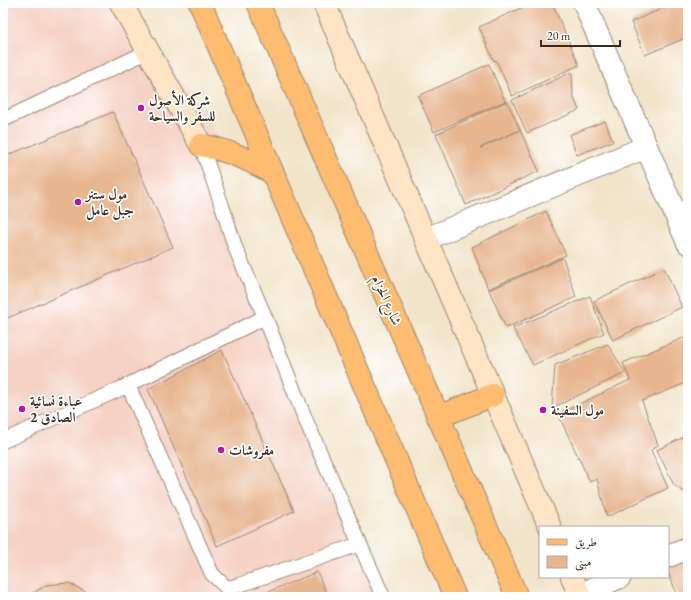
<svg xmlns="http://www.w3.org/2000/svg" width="691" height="600" font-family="'EB Garamond',Amiri,serif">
<rect width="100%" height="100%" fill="#fff"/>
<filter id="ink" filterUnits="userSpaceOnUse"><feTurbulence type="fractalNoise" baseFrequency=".025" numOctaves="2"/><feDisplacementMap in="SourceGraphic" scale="8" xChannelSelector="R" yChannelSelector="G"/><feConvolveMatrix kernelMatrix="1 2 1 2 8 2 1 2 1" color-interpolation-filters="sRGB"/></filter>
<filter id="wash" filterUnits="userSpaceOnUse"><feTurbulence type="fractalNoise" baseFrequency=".012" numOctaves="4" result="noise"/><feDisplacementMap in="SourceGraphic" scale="16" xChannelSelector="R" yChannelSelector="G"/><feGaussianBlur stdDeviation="0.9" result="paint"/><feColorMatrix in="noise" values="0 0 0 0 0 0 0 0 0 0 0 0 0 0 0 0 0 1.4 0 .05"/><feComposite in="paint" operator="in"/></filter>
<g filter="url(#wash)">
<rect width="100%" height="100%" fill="#f2e4c9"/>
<!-- built -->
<path fill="#f6d2c4" d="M3,3H124L150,36L212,125L223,150L212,178L205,190L269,342L307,439L375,597H3Z"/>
<g id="blocks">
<!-- building -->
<path fill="#e7b58e" d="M532,3H552L579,65L512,96L496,60L494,61L479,27Z
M675,3H688V37L645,55L631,22Z
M489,64L505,101L434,132L418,96Z
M572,72L573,96L579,110L527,133L512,100Z
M507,101L520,130L480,148L520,130L539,171L466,205L436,134Z
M113,112L173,247L3,320V157Z
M605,121L613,141L577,155L569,135Z
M546,211L566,255L488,289L472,247Z
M563,258L576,297L506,328L489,290Z
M664,268L682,307L613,340L594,301Z
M590,296L604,333L533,365L513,328Z
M688,336V382L642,401L658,445L651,450L668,488L607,517L597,479L590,482L558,414L630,380L623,363Z
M608,344L625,373L552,408L555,365Z
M222,350L294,511L217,546L148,389Z
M688,435V489L683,492L674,485L657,450Z
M688,557V597H678L668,572V566Z
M317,572L328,597H261L260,595Z
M69,583L95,597H28L46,585Z"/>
</g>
</g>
<g filter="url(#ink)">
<use href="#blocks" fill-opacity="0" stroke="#968774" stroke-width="1"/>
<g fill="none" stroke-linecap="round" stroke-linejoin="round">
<defs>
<path id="lane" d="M3,120L149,51
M201,145L222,206L235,247L265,317L304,416L383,597
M128,385L212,574L227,588L239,585L360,544
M3,441L120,389L265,317"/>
<path id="street" d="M584,3L688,243
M426,239L646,147
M668,556L688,548
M579,595L620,577"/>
<path id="secondary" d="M121,3L201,145
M324,3L550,527
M572,577L580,597"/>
<path id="primary" d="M200,3L455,597
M258,3L517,597
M201,145C229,151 246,158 271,172
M438,417L493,395"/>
</defs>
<!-- lane casing -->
<use href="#lane" stroke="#968774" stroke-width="16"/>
<!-- street casing -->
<use href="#street" stroke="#968774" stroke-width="24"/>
<!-- secondary casing -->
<use href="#secondary" stroke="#968774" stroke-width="24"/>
<!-- primary casing -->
<use href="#primary" stroke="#968774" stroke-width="24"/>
<!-- lane -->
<use href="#lane" stroke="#fff" stroke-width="14"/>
<!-- street -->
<use href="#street" stroke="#fff" stroke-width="22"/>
<!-- secondary -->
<use href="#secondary" stroke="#ffe4c6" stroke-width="22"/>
<!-- primary -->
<use href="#primary" stroke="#febc70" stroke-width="22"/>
</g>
</g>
<!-- markers -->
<g fill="#b5179e" stroke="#fff" stroke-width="1.5">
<circle cx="141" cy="108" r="4"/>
<circle cx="78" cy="202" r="4"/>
<circle cx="22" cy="409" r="4"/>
<circle cx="543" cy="410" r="4"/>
<circle cx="221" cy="450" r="4"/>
</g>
<g text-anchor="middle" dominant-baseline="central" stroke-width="3.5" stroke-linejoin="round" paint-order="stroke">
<!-- poi labels -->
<g font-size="14" font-weight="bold" fill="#3b2a1e" stroke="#fff" text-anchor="start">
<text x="149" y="100">شركة الأصول<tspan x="149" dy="16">للسفر والسياحة</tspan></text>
<text x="86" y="194">مول ستنر<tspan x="86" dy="16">جبل عامل</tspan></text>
<text x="30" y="401">عباءة نسائية<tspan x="30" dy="16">الصادق 2</tspan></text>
<text x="551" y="410">مول السفينة</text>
<text x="229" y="450">مفروشات</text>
</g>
<!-- street labels -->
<g font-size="14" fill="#3b2a1e" stroke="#fff">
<text transform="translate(387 300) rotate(66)">شارع الحزام</text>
</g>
</g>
<!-- margin -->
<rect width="691" height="600" fill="none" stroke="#fff" stroke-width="16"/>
<!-- legend -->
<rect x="539" y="526" width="130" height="52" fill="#ffffff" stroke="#b1aaa5"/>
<rect x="547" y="539" width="20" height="6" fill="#febc70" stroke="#b1aaa5"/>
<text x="575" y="546" font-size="12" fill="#3b2a1e">طريق</text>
<rect x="547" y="556" width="20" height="12" fill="#e7b58e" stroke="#b1aaa5"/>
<text x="575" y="566" font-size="12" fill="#3b2a1e">مبنى</text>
<!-- scale -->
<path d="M541 40v6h79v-6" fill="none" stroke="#3b2a1e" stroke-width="2"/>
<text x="547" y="40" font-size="12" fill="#3b2a1e" stroke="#ffffff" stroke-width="3" paint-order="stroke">20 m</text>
</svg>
